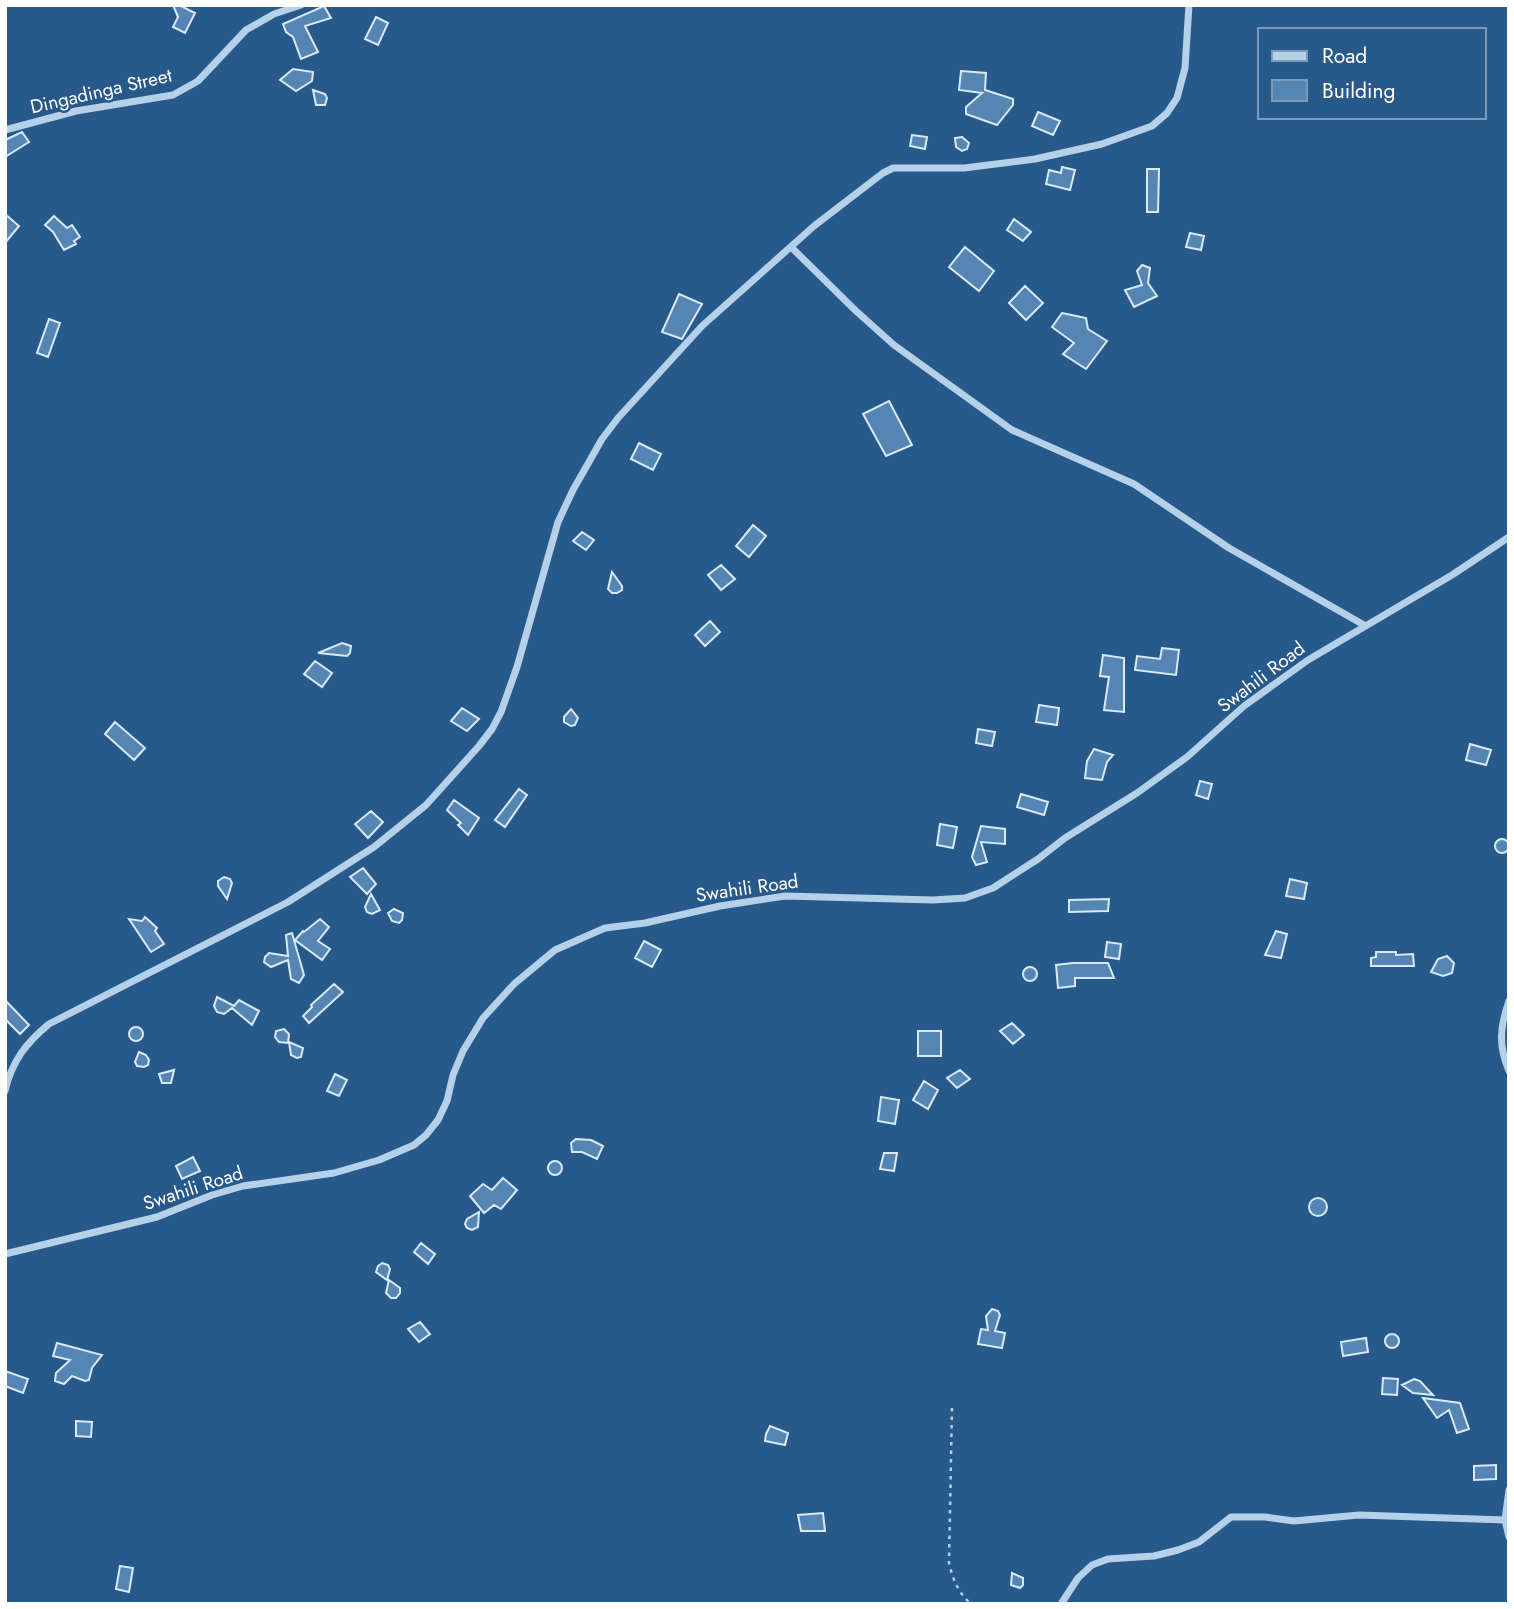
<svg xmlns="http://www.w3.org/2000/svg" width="1514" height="1609" font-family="Jost,sans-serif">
<rect width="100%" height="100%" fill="#27598a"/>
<!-- building -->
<path fill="#5485b3" stroke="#d9e9f7" stroke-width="2" d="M173,5H179L195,13L185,33L173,27L178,17Z
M324,6L331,18L305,26L318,52L301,59L293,37L286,32L283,24Z
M376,17L388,23L378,45L365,39Z
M293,69L313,72L312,81L296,91L280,80Z
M961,71L986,73L985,90L1013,99V105L997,125L966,114V107L982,93L959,90Z
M313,90L325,94L327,98L325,105H316Z
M1038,112L1060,121L1053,135L1032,126Z
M22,132L29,142L5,157V140Z
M912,135L927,137L925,149L910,146Z
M962,137L969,143L967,149L962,151L956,147L955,138Z
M1062,167L1075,170L1070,190L1046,184L1049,170L1061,173Z
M1147,169H1159L1158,212H1147Z
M5,214L19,226L5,243Z
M54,216L67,228L72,225L80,237L74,241L76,244L64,250L53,232L45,225Z
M1014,219L1031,232L1023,241L1007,230Z
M1190,233L1204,236L1201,250L1186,247Z
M965,247L994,271L979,291L949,267Z
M1142,265L1150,268L1148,283L1157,296L1134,307L1125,290L1142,285L1137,271Z
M1025,286L1043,303L1026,320L1009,303Z
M679,294L702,304L682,339L662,332Z
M1062,313L1086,318L1088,329L1107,341L1086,369L1063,354L1074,343L1052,327Z
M49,319L60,323L48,357L37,353Z
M889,401L912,445L886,456L863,414Z
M639,443L661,454L653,470L631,459Z
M753,525L766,536L749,557L736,546Z
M582,532L594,540L586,550L573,541Z
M721,565L735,579L721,590L708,575Z
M612,572L622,586V590L617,593H612L608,589Z
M710,621L720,632L705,646L695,635Z
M342,643L351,646L350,653L347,656L318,653Z
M1162,648L1179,650L1176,675L1135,670L1137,656L1160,659Z
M1103,655L1124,658V712L1104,710L1109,677L1100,676Z
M315,661L332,673L322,687L304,674Z
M1039,705L1059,708L1057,725L1036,722Z
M462,708L479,719L467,731L451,721Z
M571,709L578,718L575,725L571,726L564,722V717Z
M115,722L145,748L134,760L105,734Z
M978,729L995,732L992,746L976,743Z
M1470,744L1491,750L1486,765L1466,760Z
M1094,749L1113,755L1107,762L1102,780L1085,778L1087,761Z
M1200,781L1212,784L1208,799L1196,795Z
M519,789L527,795L505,827L495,820Z
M1021,794L1048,802L1044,815L1017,807Z
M454,800L479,818L468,835L458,825L461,823L447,810Z
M371,811L383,822L368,838L355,824Z
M940,824L957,827L953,848L937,845Z
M981,826L1005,829V844L981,842L987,862L976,865L972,857Z
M1495 846a7 7 0 1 1 14 0a7 7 0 1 1-14 0Z
M363,868L376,884L367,894L350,877Z
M224,877L230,879L232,883L227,899L218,886V881Z
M1290,879L1307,883L1304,899L1286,896Z
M371,894L380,910L372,914L367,912L365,907Z
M1109,899L1108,911L1069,912V900Z
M394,909L403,913L402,920L399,923L392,921L388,913Z
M145,917L157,928L155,931L164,944L151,952L129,919L142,921Z
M320,919L329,927L318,941L330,949L322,960L295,940L303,931L304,932Z
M1276,931L1287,934L1281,958L1265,955Z
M292,933L304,975L299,983L291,979L288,960L271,967L264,962L265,957L269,953L288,956L286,935Z
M644,941L661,950L652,967L635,958Z
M1107,942L1121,944L1119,959L1105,957Z
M1376,952H1396V955L1413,954L1414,966H1371V958L1376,957Z
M1447,956L1454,963L1452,973L1443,976L1431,972L1438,959Z
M1073,963H1108L1114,978H1075V986L1058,988L1056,965Z
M1023 974a7 7 0 1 1 14 0a7 7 0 1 1-14 0Z
M334,984L343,992L309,1023L303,1016L312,1007L311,1005Z
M217,997L234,1006L239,1000L259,1011L252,1025L232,1008L224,1014L217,1012L214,1006Z
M5,1000L29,1025L20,1034L5,1019Z
M1012,1023L1024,1035L1013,1044L1000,1031Z
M129 1034a7 7 0 1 1 14 0a7 7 0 1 1-14 0Z
M284,1029L289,1034L288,1043L279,1042L275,1037L276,1031Z
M918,1031H941V1056H918Z
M289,1042L303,1048L301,1057L297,1058L291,1055Z
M139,1052L146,1055L149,1060L148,1065L144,1067L137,1066L135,1062Z
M174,1070L171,1083H162L159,1074Z
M960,1070L970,1079L957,1088L947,1078Z
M335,1074L347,1080L339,1096L327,1091Z
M924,1081L938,1090L928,1109L913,1100Z
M881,1097L899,1100L895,1124L878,1121Z
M576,1139L591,1140L603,1146L597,1159L582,1152H572L571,1143Z
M884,1153H897L894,1171L880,1169Z
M193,1157L200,1171L182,1179L176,1166Z
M548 1168a7 7 0 1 1 14 0a7 7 0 1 1-14 0Z
M503,1178L517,1190L501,1209L494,1205L484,1213L470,1196L483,1184L492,1190Z
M1309 1207a9 9 0 1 1 18 0a9 9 0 1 1-18 0Z
M479,1212L478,1227L472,1230L467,1228L465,1224L467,1219Z
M421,1243L435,1254L428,1264L414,1252Z
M382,1263L388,1265L390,1269L387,1280L376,1272L378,1266Z
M389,1280L400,1288V1293L396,1298H391L386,1293Z
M992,1309L998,1311L1000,1315L995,1331L1005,1333L1002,1348L978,1344L981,1329L988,1330L986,1316Z
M420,1322L430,1334L419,1342L408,1329Z
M1385 1341a7 7 0 1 1 14 0a7 7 0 1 1-14 0Z
M1366,1338L1368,1352L1343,1356L1341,1342Z
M57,1343L102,1355L92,1368L89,1380L85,1381L72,1376L64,1384L55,1381L56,1373L70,1360L53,1356Z
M5,1371L28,1379L23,1393L5,1386Z
M1383,1378L1398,1379L1397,1395L1382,1394Z
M1414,1379L1420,1381L1433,1395L1413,1393L1402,1385Z
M1423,1398L1460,1403L1469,1429L1457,1433L1449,1410L1437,1418Z
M76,1421L92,1422L91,1437L76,1436Z
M770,1426L788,1433L785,1445L765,1441L766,1434Z
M1496,1465V1479L1474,1480V1466Z
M823,1513L825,1531H801L798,1515Z
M120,1566L133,1568L129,1592L116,1589Z
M1012,1573L1023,1578V1585L1020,1588L1011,1585Z"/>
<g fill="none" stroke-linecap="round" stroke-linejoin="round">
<!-- path -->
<path stroke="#b5d0e9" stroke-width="2.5" stroke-dasharray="3.5 5" stroke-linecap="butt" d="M952,1408L949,1563C953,1580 958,1592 971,1604"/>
<!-- minor -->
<path stroke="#b5d0e9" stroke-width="7" d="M5,130L76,111L173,95L198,81L246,30L274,14L301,5
M791,247L856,311L894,345L1012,430L1134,484L1229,548L1364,625
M1509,1001C1500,1027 1498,1045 1509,1071
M5,1091C12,1061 26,1043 49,1024L288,902L374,847L426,805L479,746L492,729L501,712L517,667L558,522L573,490L602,439L618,418L702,326L814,226L883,173L893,168H964L1035,159L1102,144L1152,126L1167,113L1177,98L1185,68L1189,5
M5,1254L157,1217L212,1195L243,1186L334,1173L379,1160L414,1145L426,1135L438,1120L447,1101L453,1075L463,1051L483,1018L514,984L555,950L605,928L645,923L720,906L785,896L933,900L965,898L993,888L1038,859L1065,838L1137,793L1187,757L1244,706L1308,660L1452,575L1509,537
M1509,1490L1505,1520L1509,1537
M1061,1604L1078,1578L1092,1565L1108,1559L1154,1556L1178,1550L1199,1542L1231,1517H1265L1294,1521L1359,1515L1505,1520"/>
</g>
<g text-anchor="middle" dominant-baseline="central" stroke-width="5" stroke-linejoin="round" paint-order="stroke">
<!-- street labels -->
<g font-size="19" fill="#fff" stroke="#27598a">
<text transform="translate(101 91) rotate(-13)">Dingadinga Street</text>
<text transform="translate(1261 677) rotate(-37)">Swahili Road</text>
<text transform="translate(747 888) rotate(-8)">Swahili Road</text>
<text transform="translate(193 1188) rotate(-18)">Swahili Road</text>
</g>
</g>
<!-- border -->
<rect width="1514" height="1609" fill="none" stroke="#ffffff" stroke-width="14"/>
<!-- legend -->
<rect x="1258" y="28" width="228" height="91" fill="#27598a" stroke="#7d9bb9" stroke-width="2"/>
<rect x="1272" y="51" width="35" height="10" fill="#b5d0e9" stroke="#7d9bb9" stroke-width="2"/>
<text x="1322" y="63" font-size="21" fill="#ffffff">Road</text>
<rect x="1272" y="80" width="35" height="21" fill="#5485b3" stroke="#7d9bb9" stroke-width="2"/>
<text x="1322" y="98" font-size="21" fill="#ffffff">Building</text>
</svg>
